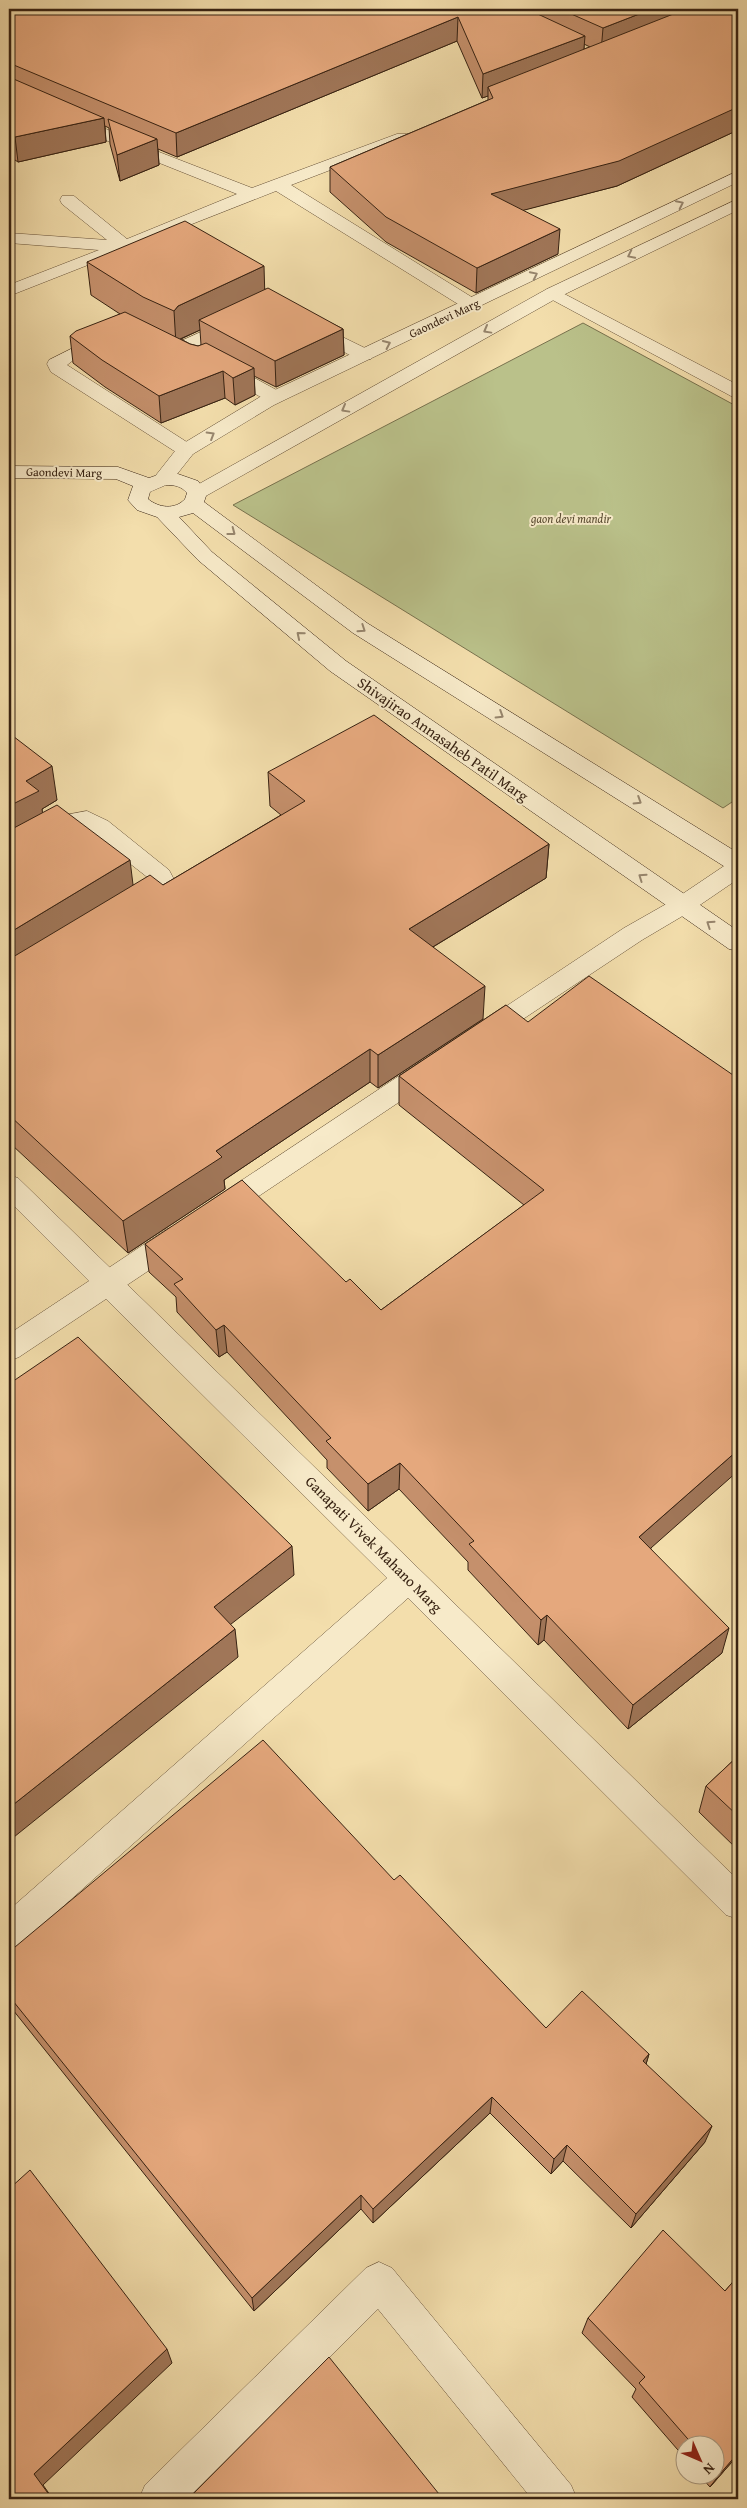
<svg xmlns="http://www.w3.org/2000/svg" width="747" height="2508" font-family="'Gentium Book Plus',serif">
<rect width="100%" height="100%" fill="#f3deac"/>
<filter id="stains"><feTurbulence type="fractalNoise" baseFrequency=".004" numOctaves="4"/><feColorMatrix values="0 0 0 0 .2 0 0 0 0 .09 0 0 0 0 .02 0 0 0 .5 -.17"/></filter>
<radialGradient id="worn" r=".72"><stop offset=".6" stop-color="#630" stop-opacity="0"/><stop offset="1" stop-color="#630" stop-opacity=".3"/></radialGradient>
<!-- green -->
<path fill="#bac18a" stroke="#78724e" d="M583,323L738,407V798L723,808L233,505Z"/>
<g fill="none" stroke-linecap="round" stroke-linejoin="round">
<defs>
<path id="service" d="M738,860V879L691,911L642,940L493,1039L484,1042L475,1039L471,1033L475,1027L624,928L675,899L730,862Z
M429,1060L438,1062L442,1069L438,1076L229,1216L219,1219L209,1216L205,1209L209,1202L420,1062Z
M177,1226L187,1229L191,1237L187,1245L118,1291L108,1294L98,1291L94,1283L98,1275L167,1229Z
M379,2262L392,2268L571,2485L577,2499H532L378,2309L187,2499H139L145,2485L366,2268Z"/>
<path id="minor" d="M9,87L159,152L252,188L397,134H409L411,137L409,140L291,185L478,301L481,305L478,309H466L276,191L9,296V285L99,250L9,243V233L107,240L62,204L60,200L62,196H74L127,239L237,194L147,158L9,98Z
M553,288L738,385V398L731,396L547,297L544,293L547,289Z
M234,317L240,318L243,322L240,326L198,347L282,393L284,397L282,401H268L180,352L177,348L181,341Z
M310,321L371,351L373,355L371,359H357L304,330L301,326L304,322Z
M71,349L78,351L80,355L67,365L193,446L196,450L193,454H179L51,372L47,364L49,360Z
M87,811L108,821L169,870L177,885C167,900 146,917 128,912L124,906L128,900L151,886L153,884L151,880L83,827H78L17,861L9,863V845L65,815Z
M9,1175L18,1178L738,1880V1919L726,1915L408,1598L21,1944L9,1949V1910L387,1578L106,1299L19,1357L9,1361V1334L89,1281L9,1201Z"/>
<path id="tertiary" d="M738,171V182L274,405L193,454L170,483H156L153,479L179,446L260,397Z
M738,199V210L559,297L204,497H190L187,493L190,489L547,289Z"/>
<path id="secondary" d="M9,466L118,467L149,478L163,473L178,474L198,481L207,493L204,502L367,623L738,853V872L730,870L353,633L193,513L179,517L212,552L346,661L738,931V951L729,949L330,671L198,560L157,517L137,510L128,500L133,486L116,479L9,478ZM166,485C175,485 181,486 187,493L185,499C175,510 159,508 148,499L150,492Z"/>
</defs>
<!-- service casing -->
<use href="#service" stroke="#665138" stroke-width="1"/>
<!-- minor casing -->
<use href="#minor" stroke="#665138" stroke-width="1"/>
<!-- tertiary casing -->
<use href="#tertiary" stroke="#665138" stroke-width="1"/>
<!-- secondary casing -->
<use href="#secondary" stroke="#372212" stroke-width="1"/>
<!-- service -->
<use href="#service" fill="#f7eac9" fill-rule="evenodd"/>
<!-- minor -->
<use href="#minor" fill="#f7eac9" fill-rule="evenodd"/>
<!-- tertiary -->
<use href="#tertiary" fill="#f7eac9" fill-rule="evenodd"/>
<!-- secondary -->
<use href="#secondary" fill="#f7eac9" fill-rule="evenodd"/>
</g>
<!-- wall -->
<path fill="#c5906c" stroke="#372212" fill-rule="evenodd" d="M9,9H738V130L617,186L523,210L558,254L476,293L386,242L330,192V167L488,100V96L482,98L457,41L177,157L158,149L159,165L120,181L110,144L109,128L105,126L106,142L18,162L9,156ZM584,44L590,47L584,49Z
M87,262L265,289L343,329L344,355L276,387L254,376L255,395L235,405L225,398L161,423L105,387L73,363L70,336L120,314L91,295ZM200,330L201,345L198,346L190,344L181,339Z
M9,733L57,800L42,809V813L133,885H163L281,815L270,806L268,772L549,844L546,878L433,947L483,1019L378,1088L370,1082L224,1180L225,1189L128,1253L12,1145L9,1147Z
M506,1005L651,1549L722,1653L628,1729L544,1640L538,1645L468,1570V1562L399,1489L368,1511L327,1468V1460L227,1352L219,1357L177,1312L176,1297L149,1272L145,1244L346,1282L381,1310L524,1205L399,1105V1076Z
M738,1756V1850L699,1812L706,1786Z
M394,1880L546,2028L649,2054L646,2064L705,2142L631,2228L563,2161L551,2174L490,2113L373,2223L361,2209L254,2311L9,2005V1952Z
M738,2276V2455L710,2487L700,2476H714V2446H684V2457L632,2397L636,2389L582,2333L588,2318L725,2291Z"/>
<!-- shaded-wall -->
<path fill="#a07658" stroke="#372212" d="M652,9H708L601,52L603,28Z
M458,17L457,41L177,157L176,133Z
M585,36L583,60L488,87V96L482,98L483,74Z
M738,107V130L617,186L490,219L491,194Z
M104,118L106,142L18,162L15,137Z
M157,139L159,165L120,181L117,155Z
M560,229L558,254L476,293L477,268Z
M264,266L265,300L199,320L200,330L180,339L176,345L174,311L178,306Z
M343,329L344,355L276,387L275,361Z
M254,368L255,395L235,405L233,378Z
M223,371L225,398L161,423L159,396Z
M52,766L57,800L42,809L44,824L9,843V806L26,781Z
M549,844L546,878L408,962L409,929Z
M130,860L134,893L9,970V933Z
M485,986L483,1019L378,1088V1055Z
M370,1049V1082L224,1180L225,1189L128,1253L123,1221L216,1151Z
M9,1127L12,1145L9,1147Z
M224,1325L227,1352L219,1357L216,1330Z
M738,1450V1471L634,1563L639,1537Z
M400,1463L399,1489L368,1511V1484Z
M292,1546L294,1575L217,1635L214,1607Z
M547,1615L544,1640L538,1645L541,1620Z
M729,1628L722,1653L628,1729L633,1705Z
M235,1629L238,1657L9,1841V1808Z
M649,2054L644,2071L643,2061Z
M492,2097L490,2113L373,2223V2209Z
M712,2126L705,2142L631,2228L636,2214Z
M567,2145L563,2161L551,2174L554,2159Z
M361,2195V2209L254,2311L252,2298Z
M167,2349L172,2363L43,2485L53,2499H47L34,2474Z
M738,2453V2455L710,2487L719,2475Z"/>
<!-- building -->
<path fill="#e5a87d" stroke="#372212" d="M9,9H527L585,36L483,74L458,17L176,133L9,63Z
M560,9H652L603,28Z
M686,9H738V107L619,161L491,194L560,229L477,268L386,217L330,167L493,98L488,87Z
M9,77L104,118L15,137L9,134Z
M108,119L157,139L117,155Z
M185,221L264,266L178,306L174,311L143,297L87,262Z
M268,288L343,329L275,361L199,320Z
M125,312L190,344L198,346L206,343L254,368L233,378L223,371L159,396L102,360L70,336L76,331Z
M374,715L549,844L409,929L485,986L378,1055L370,1049L216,1151L222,1157L123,1221L9,1115V959L13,957L150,875L163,885L305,801L268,772Z
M9,733L52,766L26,781L39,791L9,806Z
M57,805L130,860L9,933V830L12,829Z
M589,976L733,1075L738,1071V1450L639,1537L729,1628L633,1705L547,1615L541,1620L469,1544L474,1541L400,1463L368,1484L326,1441L331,1438L224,1325L216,1330L174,1284L183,1279L145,1244L242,1180L346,1282L350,1279L381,1310L544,1190L399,1076L506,1005L528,1022Z
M78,1337L292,1546L214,1607L235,1629L9,1808V1384Z
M263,1740L394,1880L400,1875L546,2028L582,1991L649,2054L643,2061L712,2126L636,2214L567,2145L554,2159L492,2097L373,2209L361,2195L252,2298L9,1996V1952Z
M738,1756V1816L706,1786Z
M30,2170L167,2349L34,2474L50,2496L47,2499H9V2189Z
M663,2230L725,2291L738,2276V2453L719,2475L714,2469V2446H694L639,2383L645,2377L588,2318Z
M329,2357L443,2499H188Z"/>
<!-- one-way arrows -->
<defs><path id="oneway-chevron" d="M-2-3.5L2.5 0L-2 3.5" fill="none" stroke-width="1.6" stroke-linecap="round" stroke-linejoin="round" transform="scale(1.25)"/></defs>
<g stroke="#97866e">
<use href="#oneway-chevron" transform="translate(680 204) rotate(-26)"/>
<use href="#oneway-chevron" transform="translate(631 255) rotate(154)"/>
<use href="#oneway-chevron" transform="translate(534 275) rotate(-26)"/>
<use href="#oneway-chevron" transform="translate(487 330) rotate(151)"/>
<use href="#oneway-chevron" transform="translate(387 344) rotate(-25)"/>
<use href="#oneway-chevron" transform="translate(345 409) rotate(151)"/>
<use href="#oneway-chevron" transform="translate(211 435) rotate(-31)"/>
<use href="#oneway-chevron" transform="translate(232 532) rotate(37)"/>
<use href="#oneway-chevron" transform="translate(362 629) rotate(34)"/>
<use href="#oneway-chevron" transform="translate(300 635) rotate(-140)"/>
<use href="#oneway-chevron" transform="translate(500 715) rotate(32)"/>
<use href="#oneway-chevron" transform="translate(638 801) rotate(32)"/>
<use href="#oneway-chevron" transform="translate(642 877) rotate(-145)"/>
<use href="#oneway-chevron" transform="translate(710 924) rotate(-146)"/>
</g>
<g text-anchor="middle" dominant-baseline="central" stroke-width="4" stroke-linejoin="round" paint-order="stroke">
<!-- far-street labels -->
<g font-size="12" fill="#372212" stroke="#f7eac9">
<text transform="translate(444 318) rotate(-25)">Gaondevi Marg</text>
<text transform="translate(64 472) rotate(1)">Gaondevi Marg</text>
</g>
<!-- far-park labels -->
<g font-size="12" font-style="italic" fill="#584a30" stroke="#f7eac9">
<text x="571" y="518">gaon devi mandir</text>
</g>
<!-- street labels -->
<g font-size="15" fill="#372212" stroke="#f7eac9">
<text transform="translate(443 739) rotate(35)">Shivajirao Annasaheb Patil Marg</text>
<text transform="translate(374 1544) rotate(45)">Ganapati Vivek Mahano Marg</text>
</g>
</g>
<!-- margin -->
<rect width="747" height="2508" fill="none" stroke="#f3deac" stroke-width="30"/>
<rect x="10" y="10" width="727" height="2488" fill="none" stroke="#372212" stroke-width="2.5"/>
<rect x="15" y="15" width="717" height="2478" fill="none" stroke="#372212"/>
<!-- north arrow -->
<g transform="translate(700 2460) rotate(135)"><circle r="24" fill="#f7eac9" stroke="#aa9a80"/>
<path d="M0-4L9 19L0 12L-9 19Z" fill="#8f2418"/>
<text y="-8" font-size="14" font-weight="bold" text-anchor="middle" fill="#372212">N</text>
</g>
<rect width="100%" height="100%" filter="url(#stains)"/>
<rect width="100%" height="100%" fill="url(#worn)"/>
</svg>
